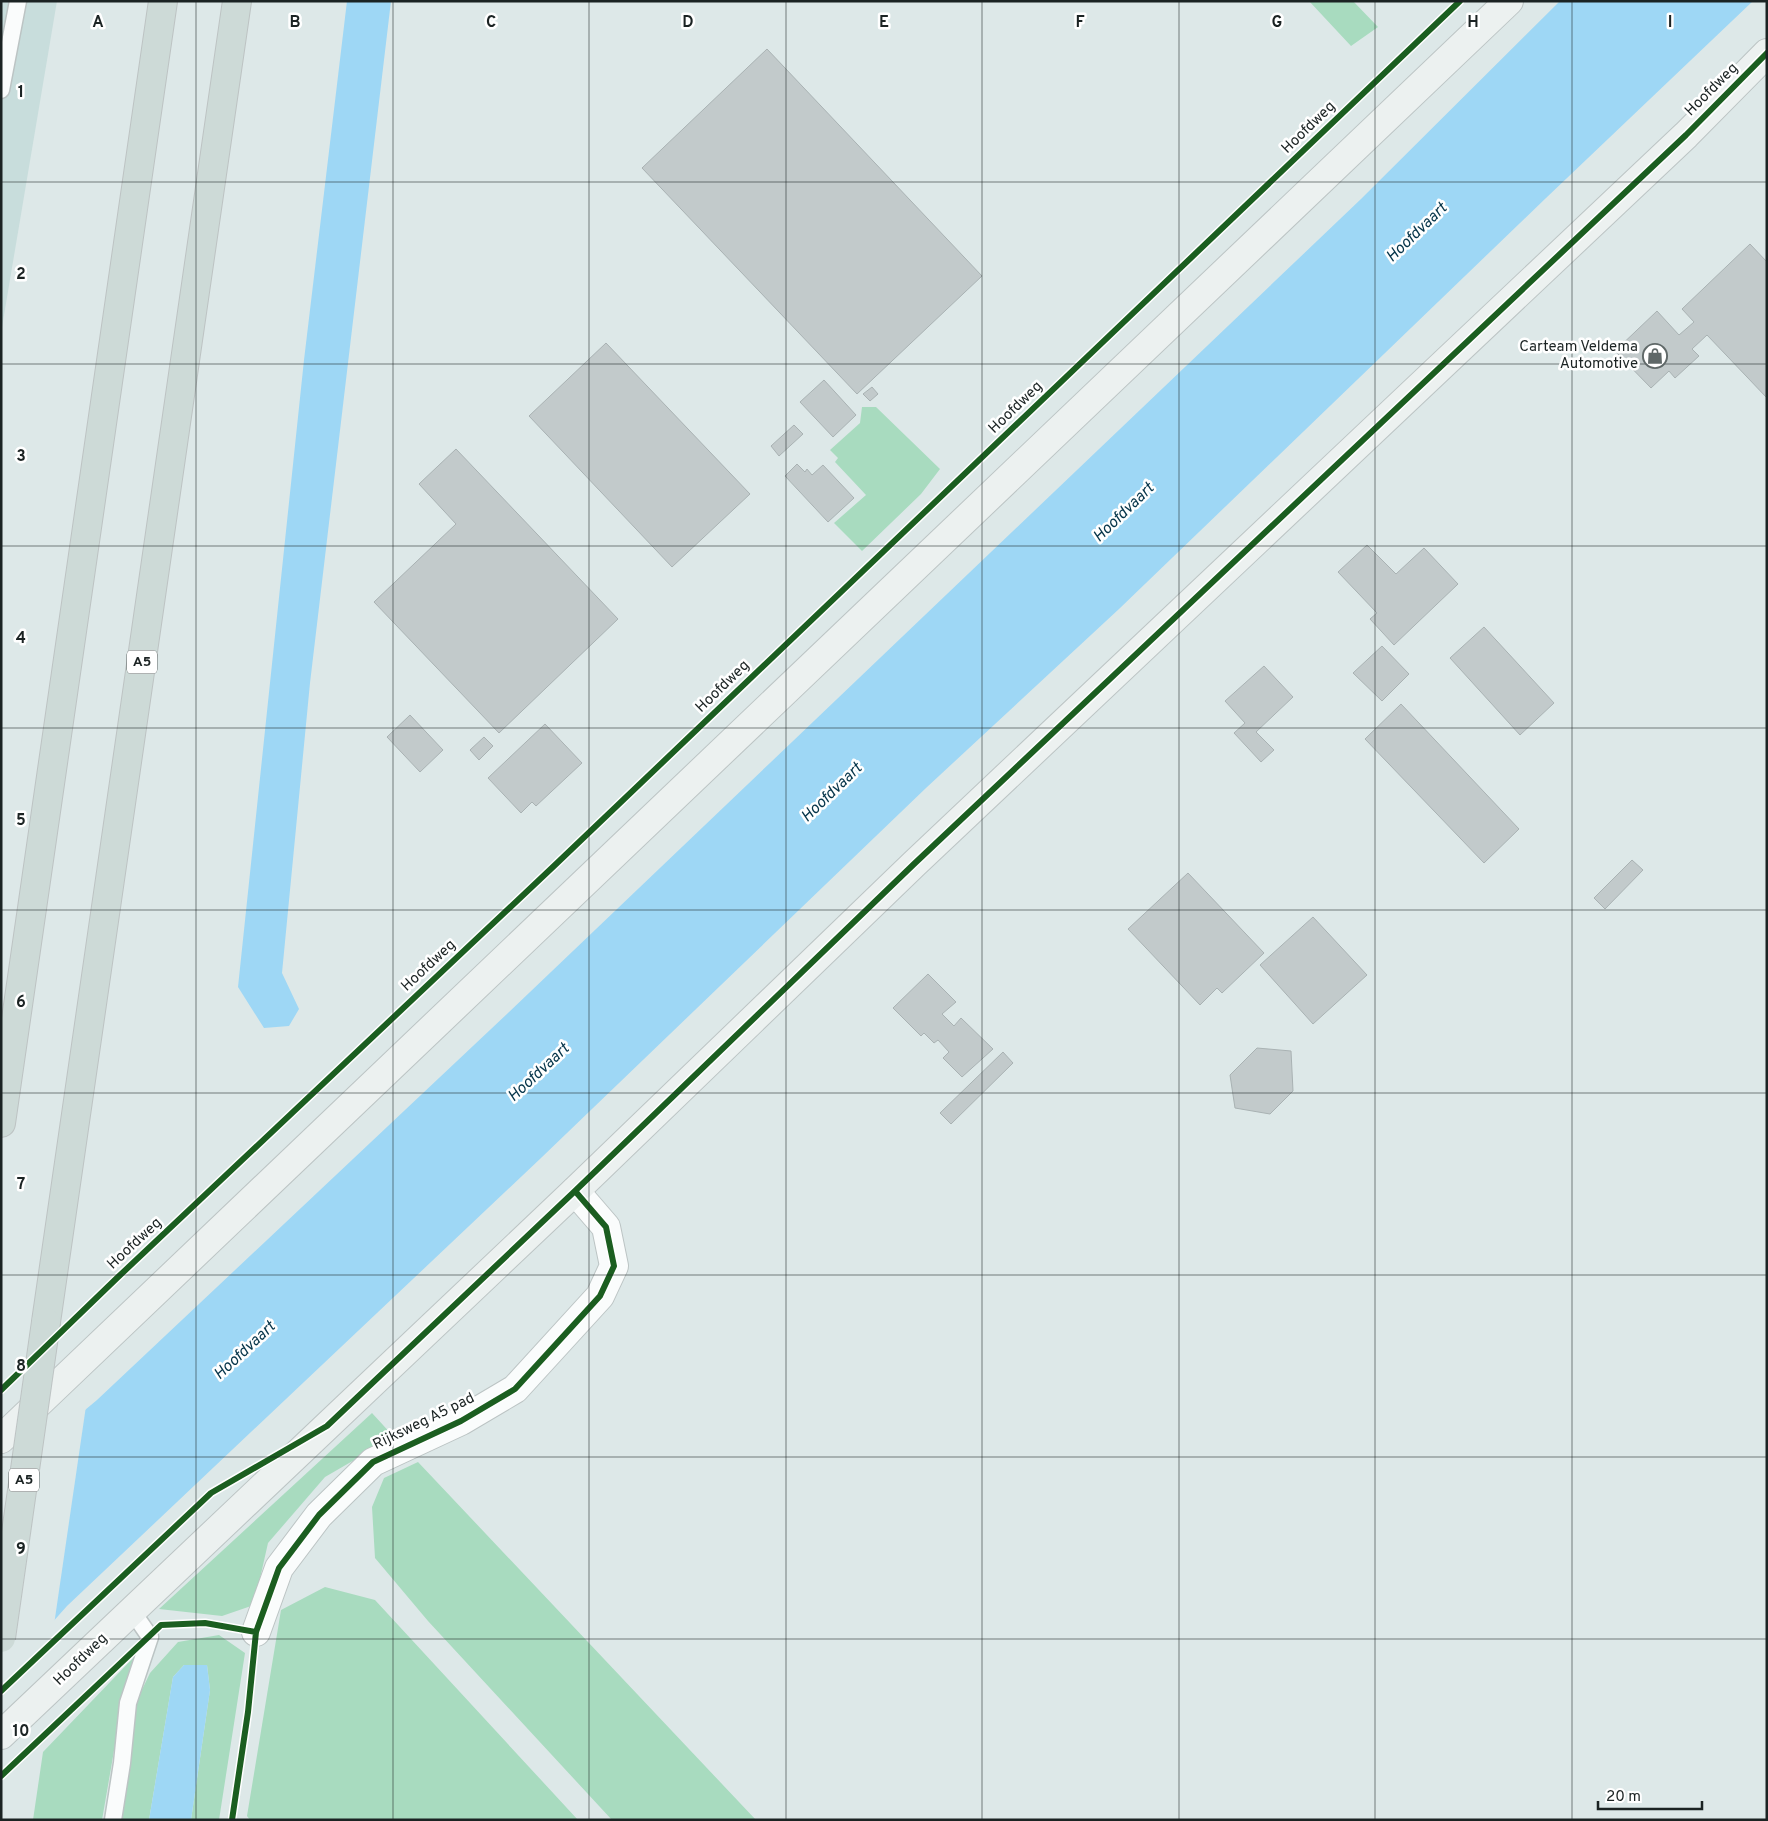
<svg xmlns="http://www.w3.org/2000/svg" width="1768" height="1821" font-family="Overpass,sans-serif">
<rect width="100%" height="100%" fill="#dde8e8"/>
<!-- built -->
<path fill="#c8dddc" d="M1,1H57L1,333Z"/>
<!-- green -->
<path fill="#a8dbbf" d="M1309,1H1353L1378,27L1351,46Z
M862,407H876L940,469L921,494L862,551L834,523L866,495L835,462L838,458L830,450L860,423Z
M372,1413L394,1437L325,1477L268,1543L254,1605L222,1616L159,1609Z
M418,1462L452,1498L756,1820H612L428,1621L375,1558L372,1507L384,1478Z
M325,1587L375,1600L578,1820H250L247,1816L281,1610Z
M219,1635L245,1653L219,1820H191L210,1690L207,1665H184L173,1677L149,1820H117L137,1700L150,1673L178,1642Z
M134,1657L124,1693L102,1820H33L43,1752Z"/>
<!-- water -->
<path fill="#9ed7f5" d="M347,1H391L310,683L282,973L299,1009L289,1026L264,1028L238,987L304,360Z
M1560,1H1753L1546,198L1119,609L926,788L541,1158L67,1606L1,1680V1480L97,1400L508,1013L1361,199Z
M184,1665H207L210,1690L191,1820H149L173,1677Z"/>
<!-- pier -->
<path fill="#dde8e8" d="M86,1406L54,1625L1,1682V1477Z"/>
<!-- building -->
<path fill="#c2cacb" stroke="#a9b2b3" d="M767,49L982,276L857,394L642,168Z
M1750,244L1767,262V398L1707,335L1692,349L1699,356L1675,378L1669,371L1651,388L1615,351L1657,311L1679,335L1694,322L1682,309Z
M606,343L750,494L672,567L529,416Z
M824,380L856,415L833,437L800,402Z
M872,387L878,394L870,401L863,394Z
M794,425L803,434L779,456L771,446Z
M456,449L618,619L499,733L374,602L456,524L419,484Z
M797,464L805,472L807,469L812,475L823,465L854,498L828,522L785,476Z
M1367,545L1396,574L1424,548L1458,584L1394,645L1370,619L1377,613L1338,572Z
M1484,627L1554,703L1520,735L1450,658Z
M1382,646L1409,674L1382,701L1353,673Z
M1264,666L1293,697L1256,732L1274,750L1261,762L1234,733L1245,723L1225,701Z
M1401,704L1519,829L1484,863L1365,739Z
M410,715L443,750L420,772L387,737Z
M545,724L582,763L536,806L532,802L521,813L488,778Z
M484,737L493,746L479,760L470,750Z
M1632,860L1643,870L1605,909L1594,898Z
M1188,873L1264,953L1222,993L1217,988L1200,1005L1128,929Z
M1313,917L1367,975L1313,1024L1260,965Z
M928,974L956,1002L942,1014L954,1026L961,1018L993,1049L962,1077L943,1058L949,1052L938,1040L934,1043L924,1033L921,1036L893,1008Z
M1257,1048L1291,1051L1293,1091L1270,1114L1235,1108L1230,1075Z
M1003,1052L1013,1063L951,1124L940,1113Z"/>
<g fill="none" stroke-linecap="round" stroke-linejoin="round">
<defs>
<path id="lane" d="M1,90L18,1
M113,1820L122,1763L128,1703L150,1637L132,1611"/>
<path id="street" d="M256,1632L279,1568L319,1515L373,1462L461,1421L515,1389L600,1296L614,1266L606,1227L575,1191"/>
<path id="secondary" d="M1,1439L1509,1
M1,1735L575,1191L914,864L1686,135L1767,53"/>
<path id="highway" d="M1,1123L163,1
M46,1322L237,1"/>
</defs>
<!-- lane casing -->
<use href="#lane" stroke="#bcc4c4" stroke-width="19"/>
<!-- street casing -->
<use href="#street" stroke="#bcc4c4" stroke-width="30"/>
<!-- secondary casing -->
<use href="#secondary" stroke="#bcc4c4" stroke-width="30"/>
<!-- highway casing -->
<use href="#highway" stroke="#bdc3c3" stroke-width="30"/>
<!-- lane -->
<use href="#lane" stroke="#fafcfc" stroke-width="16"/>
<!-- street -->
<use href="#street" stroke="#fafcfc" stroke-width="28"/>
<!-- secondary -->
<use href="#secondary" stroke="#ecf1f0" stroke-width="28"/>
<!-- highway -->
<use href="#highway" stroke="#cddad7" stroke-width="28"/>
<defs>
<path id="highway-bridge" d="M1,1638L46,1322"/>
</defs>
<!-- highway-bridge casing -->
<use href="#highway-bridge" stroke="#bdc3c3" stroke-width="30" stroke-linecap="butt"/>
<!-- highway-bridge -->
<use href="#highway-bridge" stroke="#cddad7" stroke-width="28"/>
<defs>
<path id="cycleway" d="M1,1390L117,1278L555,865L1460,1
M1,1691L211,1493L327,1426L575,1191L914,864L1686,135L1767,53
M1,1776L161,1625L205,1623L256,1632
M232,1820L248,1712L256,1632L279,1568L319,1515L373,1462L461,1421L515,1389L600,1296L614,1266L606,1227L575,1191"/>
</defs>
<!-- cycleway casing -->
<use href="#cycleway" stroke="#fff" stroke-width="9"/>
<!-- cycleway -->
<use href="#cycleway" stroke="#1b5e20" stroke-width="6"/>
</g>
<!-- grid -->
<path fill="none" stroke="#1b2323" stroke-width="1" stroke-opacity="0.55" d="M196,1V1820M393,1V1820M589,1V1820M786,1V1820M982,1V1820M1179,1V1820M1375,1V1820M1572,1V1820M1,182H1767M1,364H1767M1,546H1767M1,728H1767M1,910H1767M1,1093H1767M1,1275H1767M1,1457H1767M1,1639H1767"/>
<!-- icons -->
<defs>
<symbol id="shop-ring" viewBox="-11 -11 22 22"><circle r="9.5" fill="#fff" stroke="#5f6868" stroke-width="1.5"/><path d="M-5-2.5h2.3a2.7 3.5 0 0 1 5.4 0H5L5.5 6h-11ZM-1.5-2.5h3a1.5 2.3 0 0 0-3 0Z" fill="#5f6868"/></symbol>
</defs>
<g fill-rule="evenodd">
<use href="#shop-ring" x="1641" y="342" width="28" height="28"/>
</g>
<g text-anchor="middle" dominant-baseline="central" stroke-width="5" stroke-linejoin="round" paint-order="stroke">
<!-- shield labels -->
<g fill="#fff" stroke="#5f6565" stroke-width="1">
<rect x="127" y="650.5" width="30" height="23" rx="4"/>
<rect x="9" y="1468.5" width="30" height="23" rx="4"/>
</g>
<g font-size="14" font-weight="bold" fill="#1b2323">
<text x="142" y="662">A5</text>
<text x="24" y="1480">A5</text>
</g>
<!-- street labels -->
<g font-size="15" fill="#1b2323" stroke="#fff">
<text transform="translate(1712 90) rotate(-45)">Hoofdweg</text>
<text transform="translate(1309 128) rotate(-44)">Hoofdweg</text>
<text transform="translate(1016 408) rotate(-44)">Hoofdweg</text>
<text transform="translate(723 687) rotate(-44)">Hoofdweg</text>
<text transform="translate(429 966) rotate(-43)">Hoofdweg</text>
<text transform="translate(135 1244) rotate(-43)">Hoofdweg</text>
<text transform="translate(424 1422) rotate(-26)">Rijksweg A5 pad</text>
<text transform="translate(81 1660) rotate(-44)">Hoofdweg</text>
</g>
<!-- poi labels -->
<g font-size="15" fill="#1b2323" stroke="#fff" text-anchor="end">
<text x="1638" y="347">Carteam Veldema<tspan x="1638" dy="17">Automotive</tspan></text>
</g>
<!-- water labels -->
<g font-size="16" font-style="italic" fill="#06354a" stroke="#fff">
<text transform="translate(1417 233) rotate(-44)">Hoofdvaart</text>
<text transform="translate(1124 513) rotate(-44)">Hoofdvaart</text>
<text transform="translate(832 793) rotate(-44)">Hoofdvaart</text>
<text transform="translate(539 1073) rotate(-43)">Hoofdvaart</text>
<text transform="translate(245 1351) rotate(-43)">Hoofdvaart</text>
</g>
</g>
<g font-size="16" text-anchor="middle" font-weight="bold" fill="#1b2323" stroke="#fff" stroke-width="5" stroke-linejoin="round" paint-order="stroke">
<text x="98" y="27">A</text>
<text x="295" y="27">B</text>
<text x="491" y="27">C</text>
<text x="688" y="27">D</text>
<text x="884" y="27">E</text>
<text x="1080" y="27">F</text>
<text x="1277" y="27">G</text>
<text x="1473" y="27">H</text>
<text x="1670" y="27">I</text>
<text x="21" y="97">1</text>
<text x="21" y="279">2</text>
<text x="21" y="461">3</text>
<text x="21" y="643">4</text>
<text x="21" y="825">5</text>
<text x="21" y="1007">6</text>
<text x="21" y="1189">7</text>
<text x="21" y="1371">8</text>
<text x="21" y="1554">9</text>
<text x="21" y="1736">10</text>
</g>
<!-- border -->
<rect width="1768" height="1821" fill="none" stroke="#1b2323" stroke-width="5"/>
<!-- scale -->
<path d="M1598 1801v8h104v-8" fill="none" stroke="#1b2323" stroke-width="2.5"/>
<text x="1606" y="1801" font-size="15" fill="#1b2323" stroke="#ffffff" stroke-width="4" paint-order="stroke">20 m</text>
</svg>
